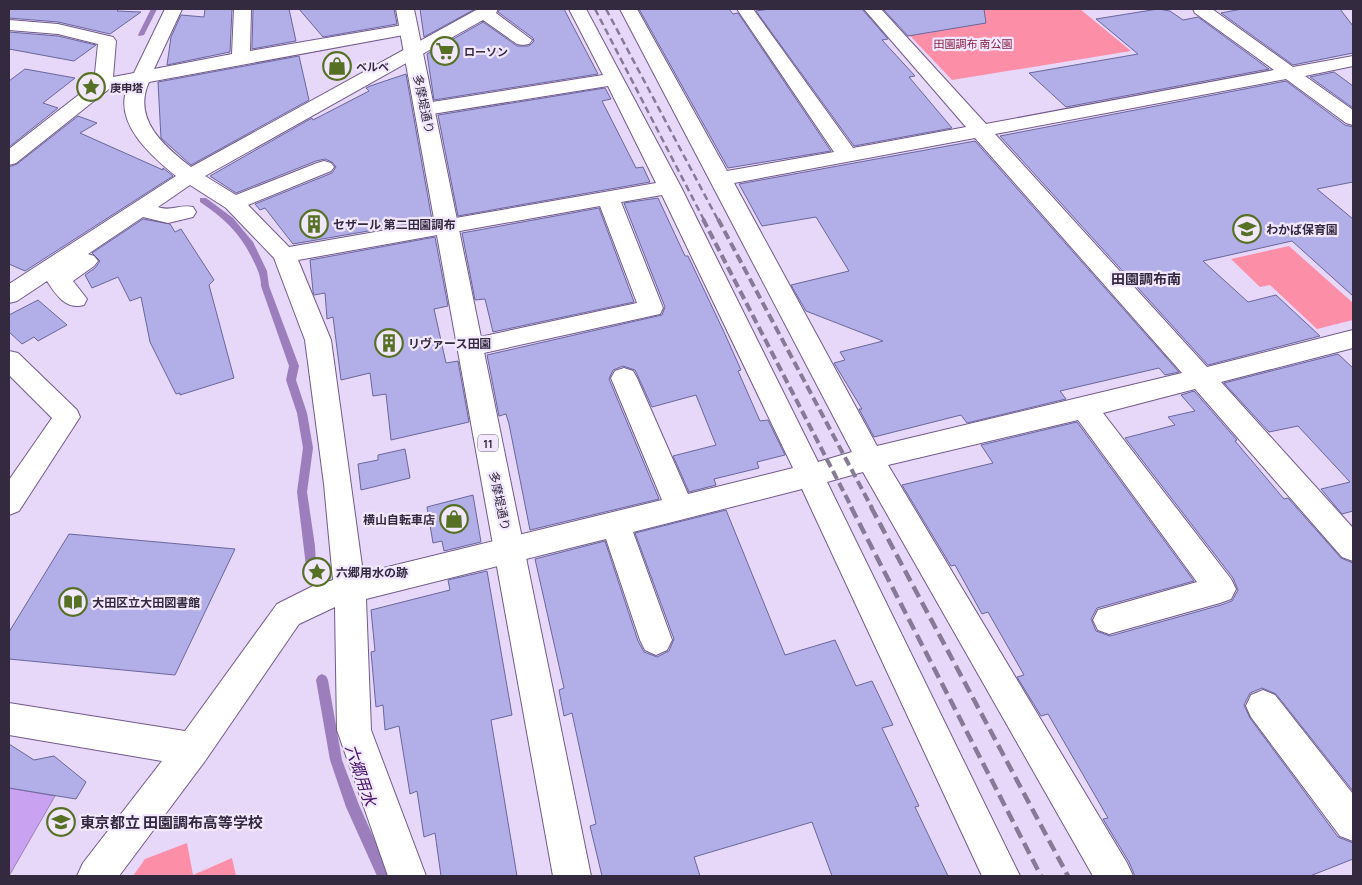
<svg xmlns="http://www.w3.org/2000/svg" width="1362" height="885" font-family="Manrope,'Noto Sans JP',sans-serif">
<rect width="100%" height="100%" fill="#e7d7f9"/>
<!-- green -->
<path fill="#fd8ea7" d="M985,9H1080L1131,51L952,80L897,22Z
M1289,246L1353,303V320L1317,329L1270,285L1260,287L1231,259Z
M187,843L193,875L232,858L236,876H133L145,859Z"/>
<!-- water -->
<path fill="#c9a2f2" stroke="#9c7ebc" d="M9,788L55,796L9,876Z"/>
<g fill="none" stroke-linecap="round" stroke-linejoin="round">
<!-- stream -->
<path fill="#9c7ebc" fill-rule="evenodd" d="M151,9H157L144,35L139,36L138,35Z
M200,198H206L233,218L253,242L267,271L269,286L299,366L296,380L307,413L313,448L307,492L315,546L316,563L314,566L310,568L306,566L297,492L303,448L297,413L286,380L289,366L261,286C261,276 257,268 253,260C241,234 224,218 200,202Z
M322,674L326,676L328,680L342,760L359,805L391,876H377L346,807L330,760L316,680L318,676Z"/>
</g>
<!-- building -->
<path fill="#b1aee8" stroke="#6a679c" d="M9,9H119L117,11L141,12L110,34L58,22L9,18Z
M205,9H232L230,52L167,65L171,37L181,15L204,17Z
M253,9H289L296,41L252,49Z
M299,9H394L397,24L323,37Z
M420,9H475L424,37Z
M500,9H564L598,74L434,100L427,54L483,22L517,46H529L534,41L533,38L498,12Z
M639,9H729L733,14L738,13L831,151L728,168Z
M770,9H862L888,39L882,40L915,76L909,77L952,128L854,146L756,11Z
M883,9H984L986,23L908,36Z
M1158,9L1170,11L1183,20L1198,17L1269,69L1066,107L1029,73L1138,54L1096,19Z
M1242,9H1340L1353,26V53L1293,65L1221,13Z
M9,32L58,36L96,45L74,61L9,49Z
M299,56L309,100L191,165L161,138L158,82Z
M25,69L75,78L43,103L58,108L9,147V81Z
M1334,72L1353,86V108L1310,77Z
M406,74L432,220L293,244L265,208L260,210L255,204L332,173L336,167L332,162L325,159L316,161L236,193L210,176L312,118L313,120L369,91L366,88L370,86Z
M1286,81L1345,125L1353,127V182L1317,189L1353,219V296L1292,241L1203,261L1248,302L1276,295L1320,336L1208,365L1000,136Z
M605,88L611,99L602,101L636,168L643,167L650,182L458,216L438,115Z
M78,116L97,123L80,133L163,170V168L173,176L25,271L9,264V167L17,164Z
M975,141L1179,372L1165,375L1159,368L1060,391L1066,399L967,423L961,415L874,437L859,409H862L834,363L845,360L840,352L883,341L806,311L791,285L849,271L816,217L762,226L739,184Z
M658,198L685,256H688L724,332L741,370L738,371L760,421L768,420L785,455L757,462L759,468L714,479L716,485L689,492L673,456L716,445L696,395L652,407L635,370L623,366L613,370L609,379L659,499L530,530L509,424L506,414L499,416L487,355L662,315L665,307L624,203Z
M599,208L634,302L493,332L485,299L475,300L462,233Z
M143,219L170,224L175,232L181,229L214,280L209,285L234,378L180,395V393L176,394L150,342L141,297L130,301L118,277L92,288L85,275L95,268L100,261L92,253Z
M435,237L448,306L434,309L446,363L458,361L469,422L391,440L386,394L373,396L370,373L341,380L333,317L327,319L325,293L314,295L313,291L310,260Z
M38,300L67,325L38,341L34,337L22,344L9,332V315Z
M1338,354L1353,368V511L1342,514L1321,489L1350,482L1298,426L1269,432L1224,383Z
M1194,391L1237,440L1235,441L1284,499L1288,498L1341,558L1353,563V791L1276,694L1262,688L1250,693L1244,705L1250,718L1338,837L1353,843V859L1310,876H1135L1129,862L1103,819L1108,818L1048,714L1041,716L1017,677L1024,675L988,612L982,614L955,565L951,566L902,485L993,463L981,445L1077,422L1194,581L1097,608L1091,619L1096,631L1110,636L1221,605L1232,601L1238,590L1233,578L1125,438L1175,425L1168,417L1195,411L1181,395Z
M405,449L410,478L361,490L358,464L378,460V455Z
M473,495L481,542L444,551L442,541L433,543L427,507Z
M726,510L785,655L835,640L856,686L872,681L893,725L882,728L919,806L915,807L948,876H832L812,822L694,857L700,876H602L590,826L596,824L572,713L564,716L559,690L564,688L535,559L605,541L638,641L644,652L657,657L669,651L674,639L635,533Z
M69,534L235,549L175,675L9,659V632Z
M487,571L512,715L491,720L517,876H441L435,833L424,837L417,791L410,794L399,726L385,730L383,705L376,707L371,652L375,651L371,610L450,590L448,580Z
M9,744L34,760L54,756L86,782L76,799L9,788Z"/>
<g fill="none" stroke-linecap="round" stroke-linejoin="round">
<defs>
<path id="minor" d="M165,9H182L154,69L232,54L234,9H251L250,51L409,24L415,25L418,29L415,33L409,34L149,82C132,119 164,146 191,167L478,9H498L496,13L532,40L529,44L523,45L517,44L483,20L205,176L236,195L317,163L324,161L331,163L334,167L331,171L248,205L289,247L656,183L608,86L426,115L419,113L416,109L419,105L426,103L603,75L569,9H586L681,187L818,462L852,452L620,9H637L727,171L834,152L737,9H753L853,148L966,127L864,9H881L986,124L1274,70L1195,13L1193,9H1212L1293,67L1353,56V66L1305,76L1353,110V125L1346,123L1286,79L995,134L1207,367L1353,330V348L1221,382L1353,528V561L1342,557L1195,389L1103,413L1231,579L1236,589L1231,599L1220,603L1109,634L1098,630L1093,620L1098,610L1197,582L1078,420L888,465L1127,863L1133,876H1093L863,472L827,482L1020,876H982L802,489L633,532L672,640L667,650L656,655L645,650L640,640L606,539L366,599L371,730L426,876H388L337,730L335,607L299,624L205,761L119,876H77L83,863L162,761L9,735V703L185,731L277,604L313,586L333,580L324,484L305,340L274,258L226,208L190,185L158,207C170,212 180,204 193,207L196,212L193,217L168,223L143,217L88,254L94,256L98,261L94,266L73,281L87,299L84,305C66,310 56,295 47,281L17,301L9,303V284L176,176C151,156 112,122 128,86L109,89L16,163L9,165V149L94,83L98,44L58,34L9,30V20L58,24L113,37L116,41L113,77L134,73ZM975,138L1182,373L877,446L734,183ZM662,195L793,468L688,494L637,378L633,371L624,368L615,371L611,378L662,500L363,573L331,340L298,260L600,206L637,303L461,341L457,347L461,353L470,356L660,314L663,308L621,202Z
M9,351L18,353L77,410L80,417L19,511L9,515V480L52,418L9,375Z
M1263,690L1275,695L1353,794V841L1340,836L1251,717L1246,706L1251,695Z"/>
<path id="major" d="M396,9H414L591,876H553Z"/>
</defs>
<!-- minor casing -->
<use href="#minor" stroke="#725a8c" stroke-width="2"/>
<!-- major casing -->
<use href="#major" stroke="#725a8c" stroke-width="2"/>
<!-- minor -->
<use href="#minor" fill="#fff" fill-rule="evenodd"/>
<!-- major -->
<use href="#major" fill="#fff" fill-rule="evenodd"/>
<!-- rail-far2 -->
<path stroke="#877a96" stroke-width="2.5" stroke-dasharray="7 4" stroke-linecap="butt" d="M595,9L704,220
M606,9L718,220"/>
<!-- rail-far1 -->
<path stroke="#877a96" stroke-width="4" stroke-dasharray="9 4.5" stroke-linecap="butt" d="M703,219L852,508
M718,219L872,508"/>
<!-- rail -->
<path stroke="#877a96" stroke-width="4.5" stroke-dasharray="12 6" stroke-linecap="butt" d="M851,507L1041,876
M871,507L1068,876"/>
</g>
<!-- icons -->
<defs>
<symbol id="supermarket-ring" viewBox="-11 -11 22 22"><circle r="9.5" fill="#f1e7fe" stroke="#577124" stroke-width="1.5"/><path d="M-6-5.5h2.5l.6 2H6L4.5 2H-2.5L-4.4-4H-6ZM-1.5 3.2a1.3 1.3 0 1 0 .1 0ZM3 3.2a1.3 1.3 0 1 0 .1 0Z" fill="#577124"/></symbol>
<symbol id="shop-ring" viewBox="-11 -11 22 22"><circle r="9.5" fill="#f1e7fe" stroke="#577124" stroke-width="1.5"/><path d="M-5-2.5h2.3a2.7 3.5 0 0 1 5.4 0H5L5.5 6h-11ZM-1.5-2.5h3a1.5 2.3 0 0 0-3 0Z" fill="#577124"/></symbol>
<symbol id="sight-ring" viewBox="-11 -11 22 22"><circle r="9.5" fill="#f1e7fe" stroke="#577124" stroke-width="1.5"/><path d="M0-6L1.8-2.2L6-1.7L2.9 1.2L3.7 5.4L0 3.3L-3.7 5.4L-2.9 1.2L-6-1.7L-1.8-2.2Z" fill="#577124"/></symbol>
<symbol id="building-ring" viewBox="-11 -11 22 22"><circle r="9.5" fill="#f1e7fe" stroke="#577124" stroke-width="1.5"/><path d="M-4-6H4V6H1V3H-1V6H-4ZM-2.5-4.3h1.7v1.8h-1.7ZM.8-4.3h1.7v1.8H.8ZM-2.5-1h1.7V.8h-1.7ZM.8-1h1.7V.8H.8Z" fill="#577124"/></symbol>
<symbol id="school-ring" viewBox="-11 -11 22 22"><circle r="9.5" fill="#f1e7fe" stroke="#577124" stroke-width="1.5"/><path d="M0-5L7-2L0 1L-7-2ZM-4 1L0 2.5L4 1V4Q0 6-4 4Z" fill="#577124"/></symbol>
<symbol id="library-ring" viewBox="-11 -11 22 22"><circle r="9.5" fill="#f1e7fe" stroke="#577124" stroke-width="1.5"/><path d="M-6-4Q-3-5.5-.7-3.5V5Q-3 3-6 4ZM6-4Q3-5.5 .7-3.5V5Q3 3 6 4Z" fill="#577124"/></symbol>
</defs>
<g fill-rule="evenodd">
<use href="#supermarket-ring" x="429" y="35" width="32" height="32"/>
<use href="#shop-ring" x="321" y="50" width="32" height="32"/>
<use href="#sight-ring" x="75" y="71" width="32" height="32"/>
<use href="#building-ring" x="298" y="208" width="32" height="32"/>
<use href="#school-ring" x="1231" y="213" width="32" height="32"/>
<use href="#building-ring" x="373" y="327" width="32" height="32"/>
<use href="#shop-ring" x="438" y="503" width="32" height="32"/>
<use href="#sight-ring" x="301" y="556" width="32" height="32"/>
<use href="#library-ring" x="57" y="586" width="32" height="32"/>
<use href="#school-ring" x="45" y="806" width="32" height="32"/>
</g>
<g text-anchor="middle" dominant-baseline="central" stroke-width="4.5" stroke-linejoin="round" paint-order="stroke">
<!-- far-park labels -->
<g font-size="11" fill="#881e41" stroke="#f1e7fe">
<text x="973" y="43">田園調布 南公園</text>
</g>
<!-- far-poi labels -->
<g font-size="11" font-weight="bold" fill="#342a3f" stroke="#f1e7fe" text-anchor="start">
<text x="464" y="51">ローソン</text>
<text x="356" y="66">ベルベ</text>
<text x="110" y="87">庚申塔</text>
</g>
<!-- shield labels -->
<rect fill="#f1e7fe" stroke="#6d6378" stroke-width="1" x="478" y="434.5" width="20" height="17" rx="4"/>
<g font-size="11" font-weight="bold" fill="#342a3f">
<text x="488" y="443">11</text>
</g>
<!-- street labels -->
<g font-size="12" fill="#342a3f" stroke="#f1e7fe">
<text transform="translate(424 104) rotate(78)">多摩堤通り</text>
<text transform="translate(500 501) rotate(78)">多摩堤通り</text>
</g>
<!-- poi labels -->
<g font-size="12" font-weight="bold" fill="#342a3f" stroke="#f1e7fe" text-anchor="start">
<text x="333" y="224">セザール 第二田園調布</text>
<text x="1266" y="229">わかば保育園</text>
<text x="408" y="343">リヴァース田園</text>
<text x="435" y="519" text-anchor="end">横山自転車店</text>
<text x="336" y="572">六郷用水の跡</text>
<text x="92" y="602">大田区立大田図書館</text>
</g>
<!-- neighbourhood labels -->
<g font-size="14" font-weight="bold" fill="#342a3f" stroke="#f1e7fe">
<text x="1146" y="278">田園調布南</text>
</g>
<!-- near-poi labels -->
<g font-size="15" font-weight="bold" fill="#342a3f" stroke="#f1e7fe" text-anchor="start">
<text x="80" y="822">東京都立 田園調布高等学校</text>
</g>
<!-- near-water labels -->
<g font-size="16" font-style="italic" fill="#451169" stroke="#f1e7fe">
<text transform="translate(361 775) rotate(71)">六郷用水</text>
</g>
</g>
<!-- border -->
<rect width="1362" height="885" fill="none" stroke="#342a3f" stroke-width="20"/>
</svg>
